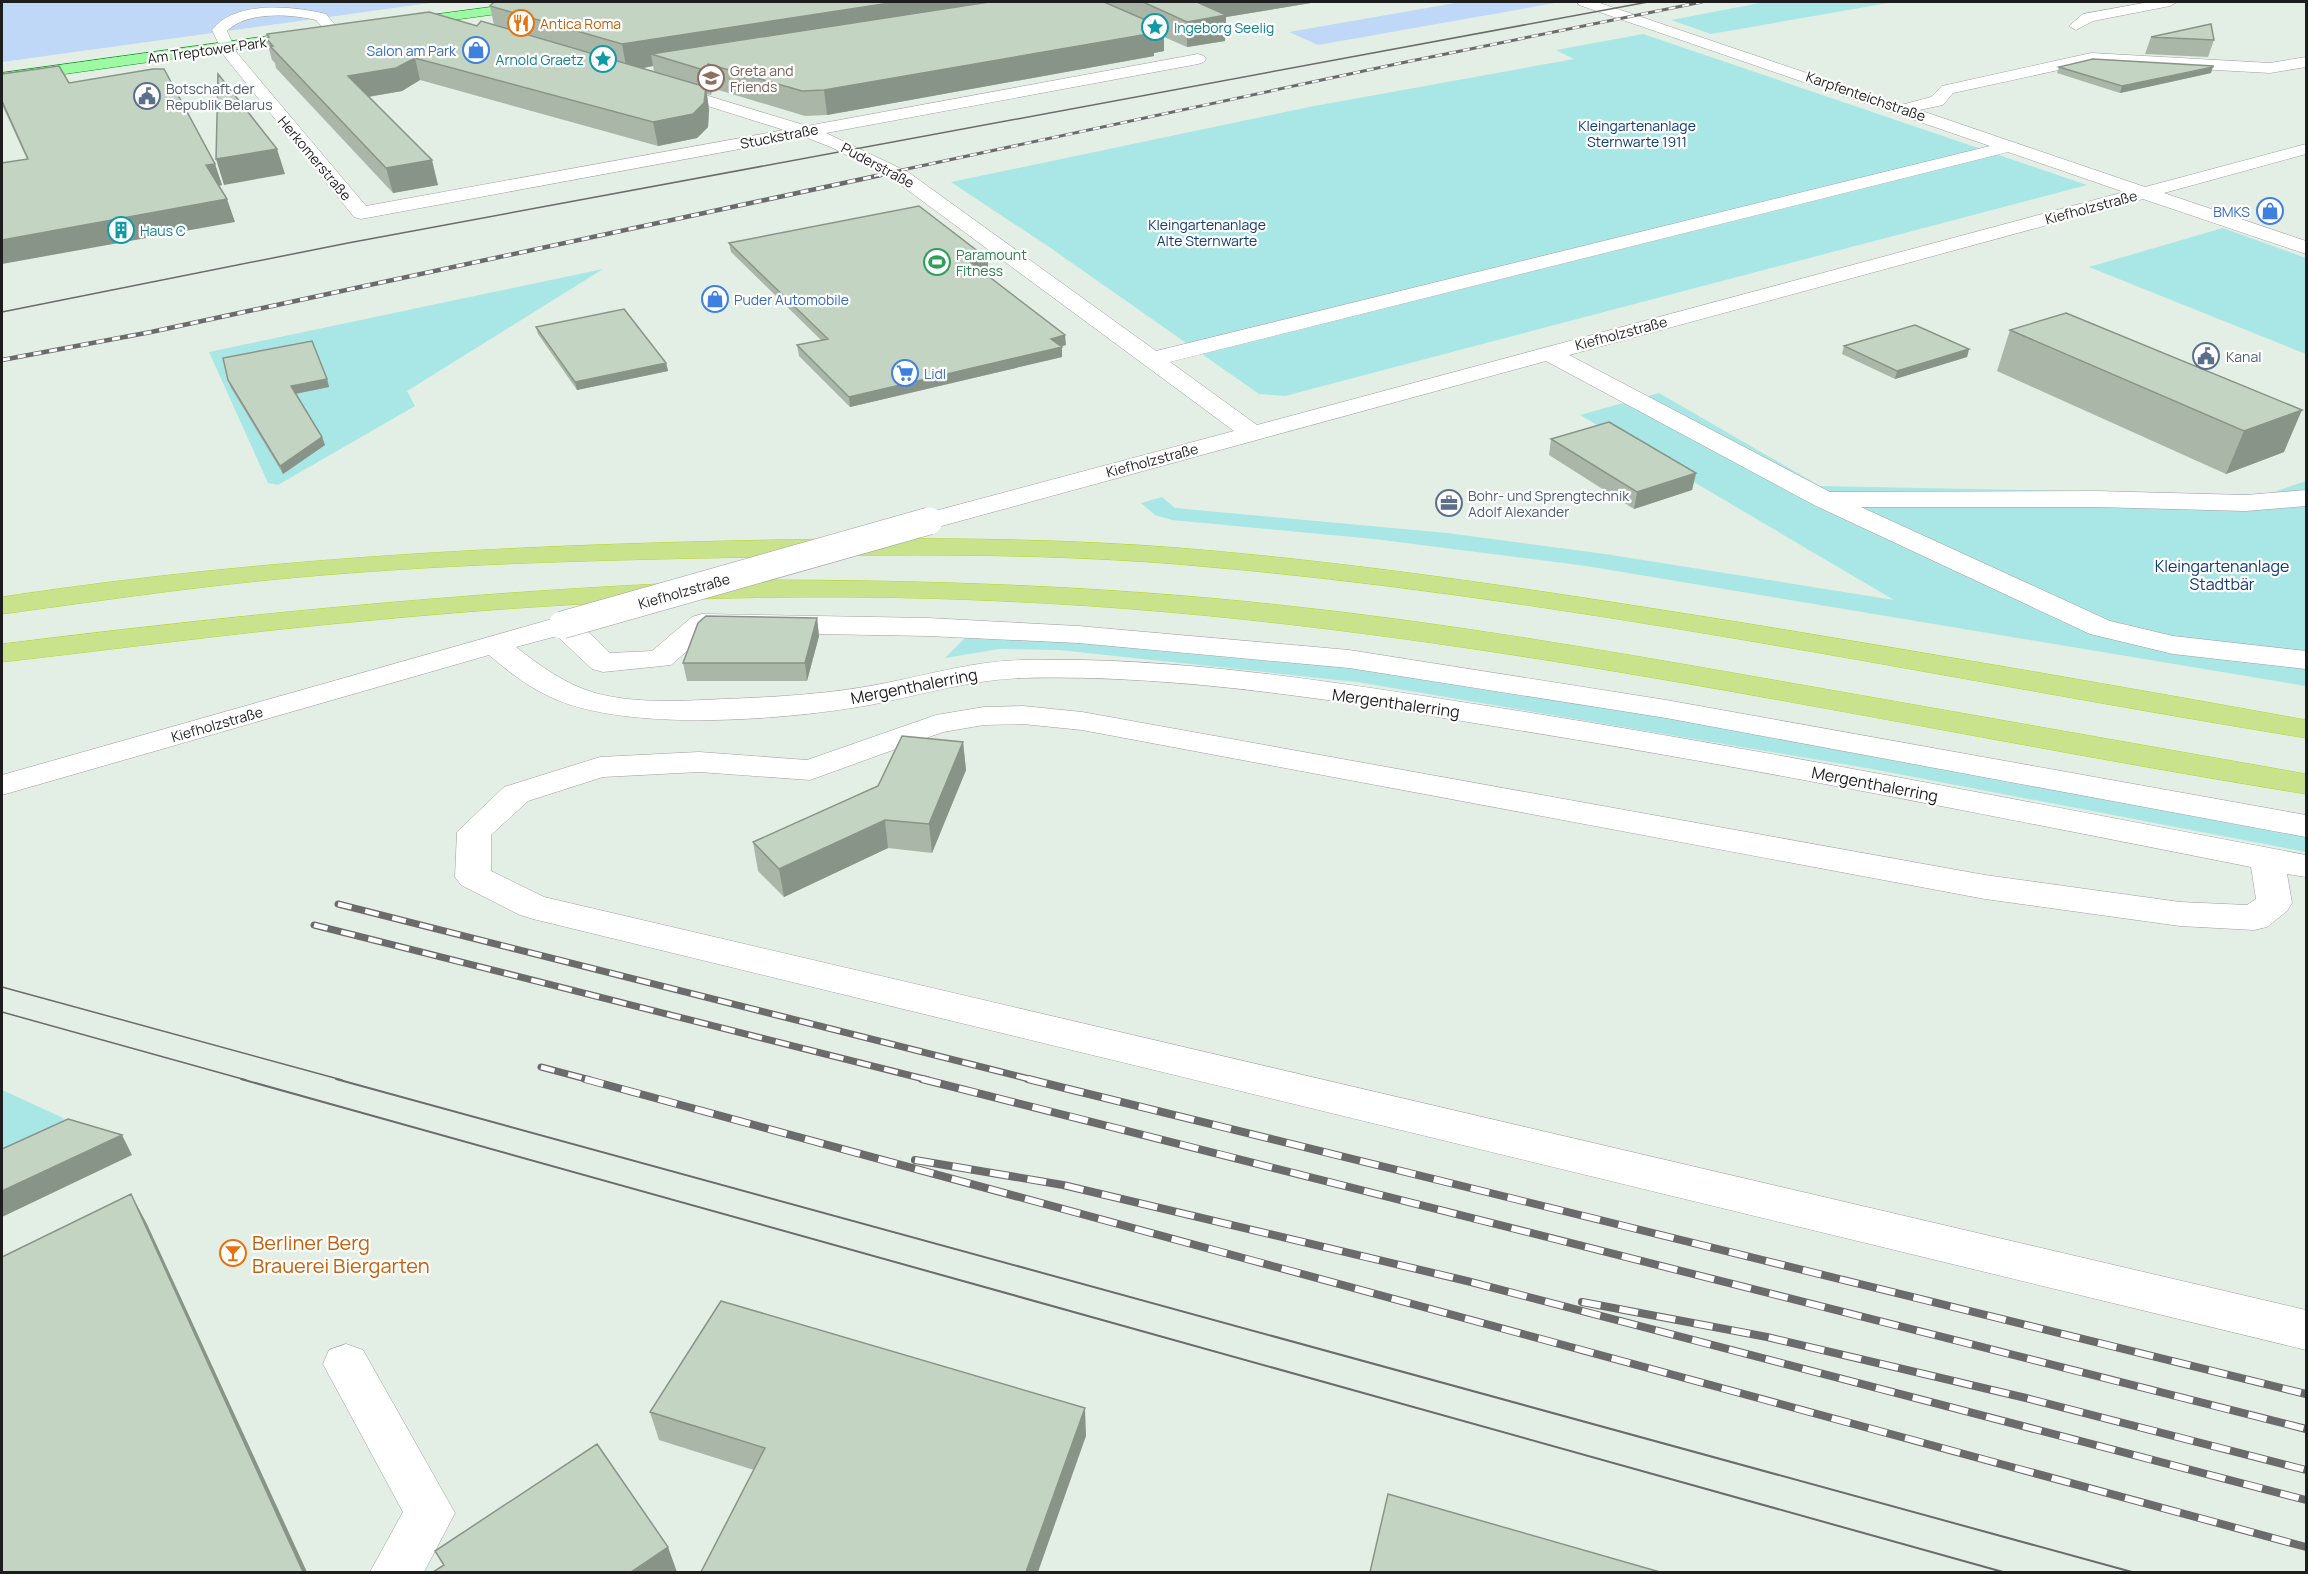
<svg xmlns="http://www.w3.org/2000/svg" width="2308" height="1574" font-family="Manrope,sans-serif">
<rect width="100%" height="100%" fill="#e3eee4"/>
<!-- grass -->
<path fill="#a9e7e7" d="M1765,2H1894L1711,34L1671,20Z
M1643,34L2087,185L1285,396L1259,394L1052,249L951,182L1309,107L1574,59L1556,50Z
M2223,228L2306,258V354L2089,267Z
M603,269L407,391L415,406L278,485L268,483L209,352Z
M1659,393L1820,486L2265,495L2306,481V686L1586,566L1374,539L1172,520L1155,515L1141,503L1162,497L1175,508L1447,533L1605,554L1894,600L1580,415Z
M969,634L1113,640L1355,666L1649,711L2306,835V852L1872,769L1357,682L1059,650L999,649L945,658Z
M2,1090L61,1117L76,1127L2,1175Z"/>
<!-- park -->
<path fill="#c0d8f7" d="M2,2H437L2,62Z
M1461,2L1555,3L1318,45L1289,32Z"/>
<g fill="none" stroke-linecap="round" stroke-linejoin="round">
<defs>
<path id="minor" d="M1577,2H1597L1901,105L1931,97L1942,86L2091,53L2270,63L2306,57V67L2270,73L2091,63L1953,93L1943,105L1919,110L2145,187L2306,144V154L2164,193L2306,241V254L2143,199L1569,355L1830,492L2095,491L2246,495L2306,490V506L2246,511L2095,507H1861L2110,621L2173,636L2306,651V669L2173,654L2090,634L1814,505L1546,361L938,527L929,529L920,527L916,521L920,515L1234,431L894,180L833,148L805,137L361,219L354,217L225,57L212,30C235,0 293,6 326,14L341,32L334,36L329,35L316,20C290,14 247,11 227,31L237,53L366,206L784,130L660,91L658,88L660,85L666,83L807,126L1198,54L1204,56L1206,59L1204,62L1198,64L826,133L908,172L1156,351L1990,146L1579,5ZM2008,152L2124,192L1257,425L1170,362Z
M2149,2H2177L2170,6L2093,21L2076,30L2069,26L2083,14Z
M702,614L928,618L1078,626L1349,650L1666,700L2306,815V837L1666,718L1349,668L1078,643L928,636L709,632L671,665L603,672L592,669L557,636L516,647C540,666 565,684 595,693C636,704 681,701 723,699C778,697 832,694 886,683C931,674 976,661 1022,660C1186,656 1351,685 1513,710C1778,752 2042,805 2306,855V877L2287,874L2292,903L2287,911L2267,927L2254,930L2180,926L1985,899L1082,730L1023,724L984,725L943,732L810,780L699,772L603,777L528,801L491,835V871L544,897L2306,1310V1350L533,919L520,915L461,885L455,877L457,832L504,787L600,757L699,752L807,760L936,715L984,707L1023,706L1082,712L1985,875L2180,902L2247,905L2256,899L2251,867C2003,818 1755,768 1505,728C1346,702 1183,674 1021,678C969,680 920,695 870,705C786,720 635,732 557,700C531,689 510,673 489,655L2,795V775L552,619C576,613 593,638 610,653L652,651L692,617Z
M346,1344L363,1350L455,1513L424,1572H370L403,1512L323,1364L329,1350Z"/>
<path id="major" d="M528,2H563L556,6L401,27L394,23L401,19Z
M312,30L317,32L320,35L317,38L2,83V73Z"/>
<path id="highway" d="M836,539C950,538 1065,539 1179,548C1374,564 1569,595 1762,626C1944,656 2125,687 2306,720V738C1931,677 1557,595 1177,564C1037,553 897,554 757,557C594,560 430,564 268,580C178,589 90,602 2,614V597C279,555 556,543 836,539Z
M751,580C928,580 1103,586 1279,605C1441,622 1602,650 1762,678C1944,710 2125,742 2306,774V794C1873,724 1443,620 1002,601C792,591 582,600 373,620C249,631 125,648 2,662V644C251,613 500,589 751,580Z"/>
</defs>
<!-- minor casing -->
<use href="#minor" stroke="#9e9e9e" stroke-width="1"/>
<!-- major casing -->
<use href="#major" stroke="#05911b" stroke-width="1"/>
<!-- highway casing -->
<use href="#highway" stroke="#b9d229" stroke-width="1"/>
<!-- minor -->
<use href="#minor" fill="#fff" fill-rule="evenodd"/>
<!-- major -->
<use href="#major" fill="#9df9a2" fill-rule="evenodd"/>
<!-- highway -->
<use href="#highway" fill="#c9e38c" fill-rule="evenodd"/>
<!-- tram-far1 -->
<path stroke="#6b6b6b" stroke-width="1.5" d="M2,312L348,243L1648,2
M2,987L342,1080
M2,1012L246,1080"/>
<!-- tram -->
<path stroke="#6b6b6b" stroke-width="2" d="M241,1079L2003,1572
M336,1079L2132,1572"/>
<defs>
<path id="rail-far3" d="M874,176L1401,63L1702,2"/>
<path id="rail-far2" d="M2,360L151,332L881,175"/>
<path id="rail-far1" d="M338,904L1033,1080
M314,925L928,1080
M541,1067L590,1080"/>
<path id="rail" d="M585,1079L2306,1547
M922,1079L2306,1429
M1028,1079L2306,1394
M915,1160L1063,1185L1467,1281L2306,1500
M1582,1302L1767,1337L2026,1398L2306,1470"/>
</defs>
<!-- rail-far3 casing -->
<use href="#rail-far3" stroke="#6b6b6b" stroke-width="3"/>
<!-- rail-far2 casing -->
<use href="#rail-far2" stroke="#6b6b6b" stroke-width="4.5"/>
<!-- rail-far1 casing -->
<use href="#rail-far1" stroke="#6b6b6b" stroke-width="7"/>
<!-- rail casing -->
<use href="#rail" stroke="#6b6b6b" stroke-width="8"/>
<!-- rail-far3 -->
<use href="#rail-far3" stroke="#fff" stroke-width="2" stroke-dasharray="7" stroke-linecap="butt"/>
<!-- rail-far2 -->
<use href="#rail-far2" stroke="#fff" stroke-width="3" stroke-dasharray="8" stroke-linecap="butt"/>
<!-- rail-far1 -->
<use href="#rail-far1" stroke="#fff" stroke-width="4.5" stroke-dasharray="14" stroke-linecap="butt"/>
<!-- rail -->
<use href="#rail" stroke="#fff" stroke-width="6" stroke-dasharray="19" stroke-linecap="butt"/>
<defs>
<path id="minor-bridge" d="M562,625L929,521"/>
</defs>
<!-- minor-bridge casing -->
<use href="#minor-bridge" stroke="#9e9e9e" stroke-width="28" stroke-linecap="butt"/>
<!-- minor-bridge -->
<use href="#minor-bridge" stroke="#fff" stroke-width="27"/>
</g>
<!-- wall -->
<path fill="#a9b6a8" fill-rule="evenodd" d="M494,2H1317L1226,17L1225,41L1187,47L1164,37V51L1154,53V56L827,115L805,116L712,88L711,95L707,94L709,110L708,127L697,138L658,146L420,80L402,91L369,97L438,185L393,193L276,68L275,63L272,60L266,38L268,37L267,34L494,25L490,6ZM653,66L654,71L643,68Z
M2151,37L2214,40L2208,57L2145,54Z
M2059,67L2211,73L2120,93L2057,73Z
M2,74L69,83L215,164L222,185L219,186L235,222L27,159L2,105Z
M729,243L988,268L980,270L1066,345L1061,346L1062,357L850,407L799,356L797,345L821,340L731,252Z
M2066,313L2284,452L2226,474L1997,371L2010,330Z
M536,327L666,363L668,371L577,390L538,334Z
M1844,346L1969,349L1967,357L1895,379L1842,354Z
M327,379L329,387L296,394L322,437L325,445L283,474L231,388L228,380Z
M1551,439L1696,473L1692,490L1634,509L1549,455Z
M817,618L819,636L807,681H687L683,663Z
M963,742L966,770L932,853L888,848L784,897L758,871L753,842L878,786Z
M650,1412L1086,1436L754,1470L659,1440Z"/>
<!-- shaded-wall -->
<path fill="#899488" d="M896,2H1054L651,54L653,66L627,71L622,44Z
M1194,2H1317L1226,17L1225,41L1187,47V22Z
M1164,28V51L1154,53V56L827,115L824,90Z
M415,58L420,80L402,91L354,99L348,76Z
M708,64L712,88L711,95L707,71Z
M2213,67L2211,73L2120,93L2122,86Z
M706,87L709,110L708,127L697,138L658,146L653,122Z
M277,149L285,174L224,185L216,159Z
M432,160L438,185L393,193L386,168Z
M215,164L222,185L213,187L206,165Z
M227,199L235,222L2,264V240Z
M988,259V268L971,272L970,262Z
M1065,335L1066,345L1052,349L1051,339Z
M1062,347V357L850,407L849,397Z
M1969,349L1967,357L1895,379L1897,371Z
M666,363L668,371L577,390L575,382Z
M327,379L329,387L294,394L291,386Z
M2302,410L2284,452L2226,474L2244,431Z
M322,437L325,445L283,474L280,466Z
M1696,473L1692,490L1634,509L1637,492Z
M817,618L819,636L807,681L805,663Z
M963,742L966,770L932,853L929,824Z
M885,820L888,848L784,897L779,869Z
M122,1135L132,1155L2,1217V1191Z
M131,1194L147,1224L307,1572H303Z
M1085,1408L1086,1436L1038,1572H1026Z
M668,1547L677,1572H631Z"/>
<!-- building -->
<path fill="#c4d4c3" stroke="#899488" stroke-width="1.5" d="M494,2H896L622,44L490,6Z
M989,2H1104L1164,28L1149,31L1154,33L824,90L802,91L708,64L707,71L651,54Z
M1143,2H1202H1197L1226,15L1187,22Z
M429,12L477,26L481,21L706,87L704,103L693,114L653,122L415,58L396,68L348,76L432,160L386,168L270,46H273L266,38L269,37L267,34Z
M2211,24L2214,40L2151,37Z
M2093,59L2213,66V67L2122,86L2059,67Z
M59,66L69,83L153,69H164L215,164L206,165L227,199L2,240V163L28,159L2,101V74Z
M218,74L277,149L216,159Z
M919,206L988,259L970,262L1065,335L1051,339L1062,347L849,397L797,345L828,339L729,243Z
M624,309L666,363L575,382L536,327Z
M2066,313L2302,410L2244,431L2010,330Z
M1915,325L1969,349L1897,371L1844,346Z
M312,341L327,379L291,386L322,437L280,466L228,380L223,358Z
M1609,422L1696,473L1637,492L1551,439Z
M706,616L817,618L805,663H683L698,623Z
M902,736L963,742L929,824L885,820L779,869L753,842L878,786Z
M68,1119L122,1135L2,1191V1149Z
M131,1194L303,1572H2V1257Z
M721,1301L1085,1408L1026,1572H701L765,1448L650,1412Z
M597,1444L668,1547L631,1572H433L444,1565L435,1551Z
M1388,1494L1660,1572H1370Z"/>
<!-- icons -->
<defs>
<symbol id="restaurant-ring" viewBox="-11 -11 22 22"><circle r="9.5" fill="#fff" stroke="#e8710a" stroke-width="1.5"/><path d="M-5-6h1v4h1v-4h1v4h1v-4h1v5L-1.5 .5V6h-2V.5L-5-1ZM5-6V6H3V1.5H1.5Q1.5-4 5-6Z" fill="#e8710a"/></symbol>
<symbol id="sight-ring" viewBox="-11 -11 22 22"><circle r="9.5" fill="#fff" stroke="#0f9aa8" stroke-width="1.5"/><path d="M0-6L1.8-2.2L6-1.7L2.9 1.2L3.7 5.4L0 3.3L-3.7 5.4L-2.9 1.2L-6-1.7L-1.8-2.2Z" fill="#0f9aa8"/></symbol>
<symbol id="shop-ring" viewBox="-11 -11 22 22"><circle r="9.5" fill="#fff" stroke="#3f7fe0" stroke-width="1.5"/><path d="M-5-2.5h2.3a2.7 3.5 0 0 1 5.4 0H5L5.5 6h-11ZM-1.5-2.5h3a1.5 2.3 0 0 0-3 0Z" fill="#3f7fe0"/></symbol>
<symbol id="school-ring" viewBox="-11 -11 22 22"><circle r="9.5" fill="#fff" stroke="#8d6e63" stroke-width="1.5"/><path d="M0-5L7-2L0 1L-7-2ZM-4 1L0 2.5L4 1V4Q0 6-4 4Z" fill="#8d6e63"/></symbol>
<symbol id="civic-ring" viewBox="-11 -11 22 22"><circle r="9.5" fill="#fff" stroke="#5c6f8a" stroke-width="1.5"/><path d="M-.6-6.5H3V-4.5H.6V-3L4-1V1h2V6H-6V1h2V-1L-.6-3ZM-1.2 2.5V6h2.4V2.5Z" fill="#5c6f8a"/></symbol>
<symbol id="building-ring" viewBox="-11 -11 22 22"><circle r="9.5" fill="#fff" stroke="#0f9aa8" stroke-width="1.5"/><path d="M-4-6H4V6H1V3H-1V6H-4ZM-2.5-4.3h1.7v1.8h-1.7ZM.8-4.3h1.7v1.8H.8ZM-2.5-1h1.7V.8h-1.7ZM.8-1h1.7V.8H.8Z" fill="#0f9aa8"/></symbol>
<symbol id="stadium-ring" viewBox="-11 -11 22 22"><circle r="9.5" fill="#fff" stroke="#2e9e5b" stroke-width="1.5"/><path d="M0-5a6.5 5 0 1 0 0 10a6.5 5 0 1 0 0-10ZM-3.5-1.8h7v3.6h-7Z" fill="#2e9e5b"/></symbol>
<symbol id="supermarket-ring" viewBox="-11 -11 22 22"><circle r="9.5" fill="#fff" stroke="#3f7fe0" stroke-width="1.5"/><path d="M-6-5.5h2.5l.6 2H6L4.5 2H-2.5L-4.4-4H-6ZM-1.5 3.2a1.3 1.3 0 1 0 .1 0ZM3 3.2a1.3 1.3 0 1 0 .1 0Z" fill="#3f7fe0"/></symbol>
<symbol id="office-ring" viewBox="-11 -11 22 22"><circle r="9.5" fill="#fff" stroke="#5c6f8a" stroke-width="1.5"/><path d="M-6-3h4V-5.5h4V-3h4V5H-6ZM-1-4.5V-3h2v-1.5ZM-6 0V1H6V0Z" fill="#5c6f8a"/></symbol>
<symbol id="bar-ring" viewBox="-11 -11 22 22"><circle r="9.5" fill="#fff" stroke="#e8710a" stroke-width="1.5"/><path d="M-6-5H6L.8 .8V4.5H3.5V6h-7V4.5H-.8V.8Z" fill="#e8710a"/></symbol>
</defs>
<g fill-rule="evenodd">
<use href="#restaurant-ring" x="506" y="8" width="30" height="30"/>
<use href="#sight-ring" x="1140" y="12" width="30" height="30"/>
<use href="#shop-ring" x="461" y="35" width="30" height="30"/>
<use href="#sight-ring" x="588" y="44" width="30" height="30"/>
<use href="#school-ring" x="696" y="63" width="30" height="30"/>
<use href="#civic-ring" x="132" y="81" width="30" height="30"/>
<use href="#shop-ring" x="2255" y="196" width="30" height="30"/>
<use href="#building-ring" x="106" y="215" width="30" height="30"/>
<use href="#stadium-ring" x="922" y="247" width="30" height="30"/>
<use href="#shop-ring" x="700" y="284" width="30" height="30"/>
<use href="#civic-ring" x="2191" y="341" width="30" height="30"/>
<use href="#supermarket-ring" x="890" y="358" width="30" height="30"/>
<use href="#office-ring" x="1434" y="488" width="30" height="30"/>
<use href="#bar-ring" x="218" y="1238" width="30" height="30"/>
</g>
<g text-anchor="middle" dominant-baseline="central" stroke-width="4.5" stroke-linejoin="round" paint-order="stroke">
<!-- far-food labels -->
<g font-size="14" fill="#c56008" stroke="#fff" text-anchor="start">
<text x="540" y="23">Antica Roma</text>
</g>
<!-- far-culture labels -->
<g font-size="14" fill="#0d838f" stroke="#fff" text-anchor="start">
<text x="1174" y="27">Ingeborg Seelig</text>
<text x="584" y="59" text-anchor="end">Arnold Graetz</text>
<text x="140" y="230">Haus C</text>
</g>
<!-- far-street labels -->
<g font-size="14" fill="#1d1d1d" stroke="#fff">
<text transform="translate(207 50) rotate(-8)">Am Treptower Park</text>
<text transform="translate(1866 96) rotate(19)">Karpfenteichstraße</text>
<text transform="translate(779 136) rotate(-11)">Stuckstraße</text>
<text transform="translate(315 158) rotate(50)">Herkomerstraße</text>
<text transform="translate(878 165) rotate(28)">Puderstraße</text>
<text transform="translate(2091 207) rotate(-15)">Kiefholzstraße</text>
<text transform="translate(1621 333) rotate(-15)">Kiefholzstraße</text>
<text transform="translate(1152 460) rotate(-15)">Kiefholzstraße</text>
<text transform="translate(684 591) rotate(-16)">Kiefholzstraße</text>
<text transform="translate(217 724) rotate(-16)">Kiefholzstraße</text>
</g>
<!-- far-shop labels -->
<g font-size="14" fill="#366cbe" stroke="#fff" text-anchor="end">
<text x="456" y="50">Salon am Park</text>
<text x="2250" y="211">BMKS</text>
<text x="734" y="299" text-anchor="start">Puder Automobile</text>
<text x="924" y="373" text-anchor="start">Lidl</text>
</g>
<!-- far-education labels -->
<g font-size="14" fill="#785e54" stroke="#fff" text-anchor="start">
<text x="730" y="70">Greta and<tspan x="730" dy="16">Friends</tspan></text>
</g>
<!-- far-service labels -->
<g font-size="14" fill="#4e5e75" stroke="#fff" text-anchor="start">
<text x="166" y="88">Botschaft der<tspan x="166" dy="16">Republik Belarus</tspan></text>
<text x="2226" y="356">Kanal</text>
<text x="1468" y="495">Bohr- und Sprengtechnik<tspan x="1468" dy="16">Adolf Alexander</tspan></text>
</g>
<!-- far-park labels -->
<g font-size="14" fill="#0f3b77" stroke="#fff">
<text x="1637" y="125">Kleingartenanlage<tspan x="1637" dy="16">Sternwarte 1911</tspan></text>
<text x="1207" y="224">Kleingartenanlage<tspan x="1207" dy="16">Alte Sternwarte</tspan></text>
</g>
<!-- far-leisure labels -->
<g font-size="14" fill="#27864d" stroke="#fff" text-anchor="start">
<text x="956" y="254">Paramount<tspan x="956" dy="16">Fitness</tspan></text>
</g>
<!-- park labels -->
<g font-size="16" fill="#0f3b77" stroke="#fff">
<text x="2222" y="566">Kleingartenanlage<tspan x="2222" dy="18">Stadtbär</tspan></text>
</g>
<!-- street labels -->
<g font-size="16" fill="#1d1d1d" stroke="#fff">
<text transform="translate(914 686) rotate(-11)">Mergenthalerring</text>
<text transform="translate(1396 703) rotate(8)">Mergenthalerring</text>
<text transform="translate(1875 784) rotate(11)">Mergenthalerring</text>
</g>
<!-- near-food labels -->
<g font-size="20" fill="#c56008" stroke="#fff" text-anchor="start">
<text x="252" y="1242">Berliner Berg<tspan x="252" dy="23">Brauerei Biergarten</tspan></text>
</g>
</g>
<!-- border -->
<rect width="2308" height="1574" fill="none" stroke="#1d1d1d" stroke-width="6"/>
</svg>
